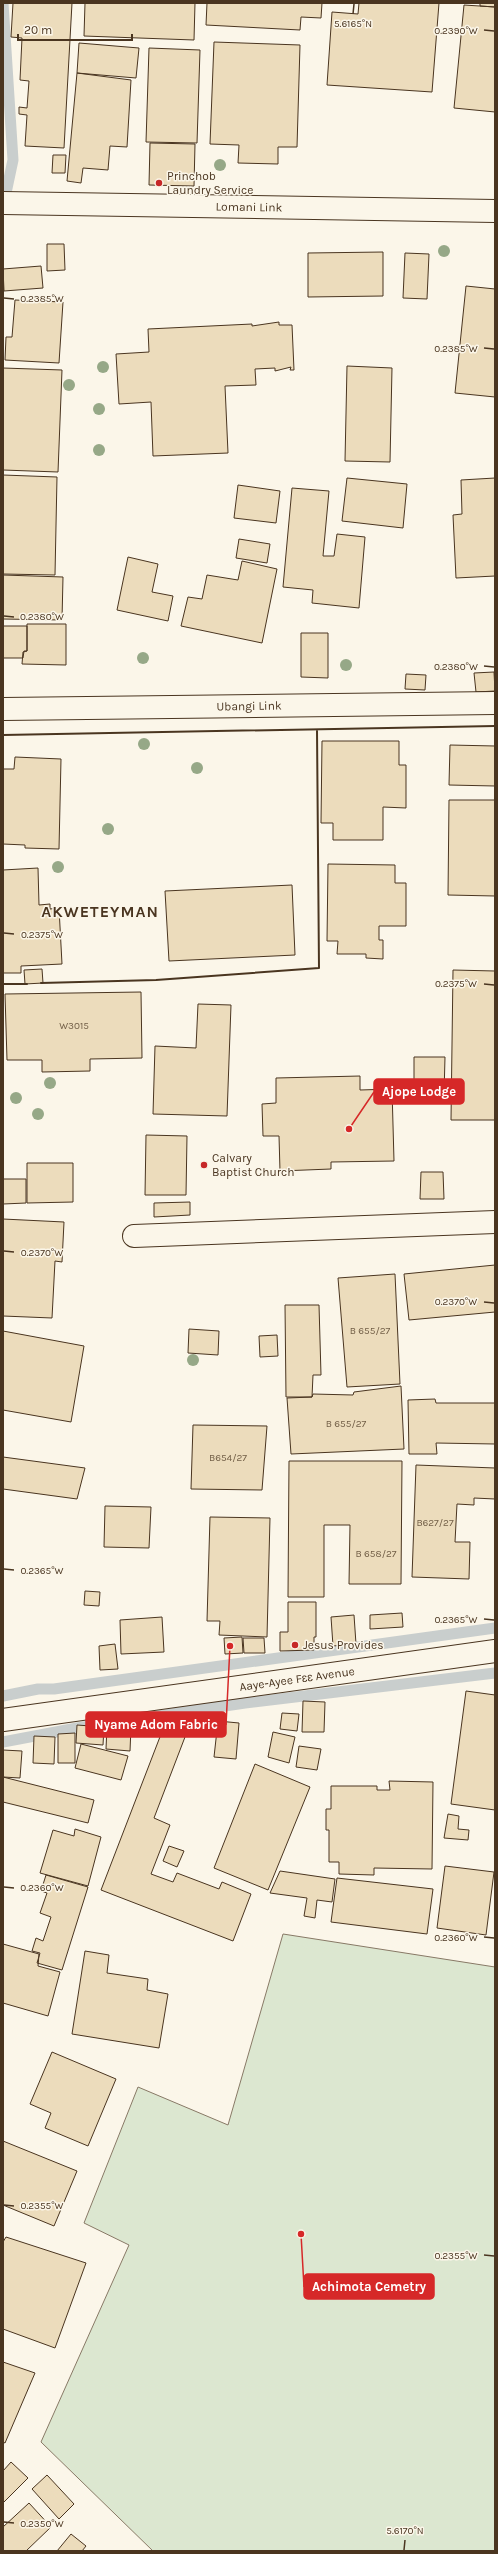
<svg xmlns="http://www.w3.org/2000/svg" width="498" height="2554" font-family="Karla,sans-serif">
<rect width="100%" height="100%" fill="#fbf6e9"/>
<!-- green -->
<path fill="#dce7d0" stroke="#887966" d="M283,1934L495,1967V2551H153L41,2442L129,2245L84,2223L138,2087L228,2125Z"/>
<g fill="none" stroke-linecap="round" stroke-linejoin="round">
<!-- stream -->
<path stroke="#c9cecd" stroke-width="11" d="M3,207L13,160L3,3
M3,1696L38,1689H54L495,1628
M3,1742L77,1728L245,1703L495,1673"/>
</g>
<!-- building -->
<path fill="#ecdcbc" stroke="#4a3520" d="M13,3H72L64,148L25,146L27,115L19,114V107L27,108L29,81L20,80L22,38L11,37Z
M85,3H195L194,40L84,36Z
M207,3H322L321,18L301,17L300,30L206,25Z
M359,3H439L432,92L327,85L332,12L358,14Z
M480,3H495V7L480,6Z
M464,5L495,7V112L454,108Z
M214,42L300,45L297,147H278V164L238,163L239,145L210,144Z
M79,43L139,48L136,78L77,73Z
M149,48L200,50L197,143L146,142Z
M77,73L131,80L127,147L110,146L108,170L83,168L81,183L67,181Z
M150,143L195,144L194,186L149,185Z
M53,155H66L65,173H52Z
M47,244H64L65,270L47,271Z
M383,252V296L308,297V253Z
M405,253L429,254L427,299L403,298Z
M41,266L43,288L4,291L3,269Z
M466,286L495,289V397L455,393Z
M15,300L63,302L59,363L5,360L6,337H12Z
M279,322V325H292L294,370H290L291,367L275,371V368L255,369L256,385L225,386L228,453L153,456L151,402L119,404L116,354L149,352L148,329L252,324V326Z
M347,366L392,368L390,462L345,461Z
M3,368L62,370L58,472L3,470Z
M3,475L57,477L55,575L3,574Z
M347,478L407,484L403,528L342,521Z
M495,478V576L456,578L453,515L462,514L461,480Z
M238,485L280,491L276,523L234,518Z
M292,488L329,491L323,556H334L337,534L365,537L359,608L312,603L313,590L283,587Z
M239,539L270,544L267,563L236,558Z
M128,557L158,564L152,592L173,596L168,621L117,610Z
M242,561L277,569L262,643L181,626L188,597L202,599L207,575L238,580Z
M3,575L63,577L62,620L3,619Z
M27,624H66V665L22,664L23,652L27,651Z
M3,626H27V651H24L23,658H3Z
M301,633H328V678L301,677Z
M494,672L495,691L476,692L474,673Z
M406,674L426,675L425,690L405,689Z
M322,741H399V765H406V808L383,807V840H333V823H321Z
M450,745L495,746V786L449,785Z
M15,757L61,759L59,849L25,848V845L3,844V769H14Z
M449,800H495V896L448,895Z
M328,864L395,865V883H406V926H379V940H383V959L366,958V954H337L338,941H327Z
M38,868L39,905L50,904V909L59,908L62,964L21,966V973H3V870Z
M292,885L295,955L169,961L165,891Z
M42,969L43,983L25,984L24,970Z
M453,970L495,971V1120H451Z
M141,992L142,1058L90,1059V1071L42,1072V1060H7L5,994Z
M198,1004L231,1005L227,1116L153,1114L155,1046L196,1048Z
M414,1057H445L444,1095H414Z
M360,1076V1090L392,1089L394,1161L331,1162V1169L280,1171L279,1136H263L262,1104L276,1103V1078Z
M146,1135L187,1136L186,1195H145Z
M27,1163H73V1202L27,1203Z
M421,1172H443L444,1199H420Z
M3,1179H26V1203L3,1204Z
M190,1202V1215L154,1217V1203Z
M3,1219L64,1222L62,1262L55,1261L52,1318L3,1316Z
M495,1265V1312L409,1320L404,1274Z
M395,1274L400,1384L347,1387L338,1278Z
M285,1305H319L321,1375H313L312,1397H286Z
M189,1329L219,1331L218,1355L188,1353Z
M3,1331L84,1346L71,1422L3,1410Z
M277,1335L278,1356L260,1357L259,1336Z
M401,1386L404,1449L291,1454L287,1398L312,1397L313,1394L353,1395L354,1392Z
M435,1399L436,1403H495V1444L436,1443L437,1454H409L408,1400Z
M193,1425L267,1426L262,1490L191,1489Z
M3,1457L85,1468L77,1499L3,1489Z
M289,1461H402L401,1584H349L350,1525H324V1597H288Z
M416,1465L495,1468V1499L474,1498V1505L457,1504L455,1542H470L469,1579L412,1577Z
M105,1506L151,1507L149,1548L104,1547Z
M210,1517L270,1518L267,1637L219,1635L220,1621H207Z
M85,1591L100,1592L99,1606L84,1605Z
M288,1602H316V1637H314V1650L280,1651V1632H288Z
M402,1613L403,1627L370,1629V1615Z
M354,1615L356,1644L333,1646L331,1617Z
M162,1617L164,1652L121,1654L120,1620Z
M242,1637L243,1653L225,1654L224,1638Z
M243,1638H264L265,1653H244Z
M115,1644L118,1669L100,1670L99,1646Z
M466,1691L495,1695V1810L451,1804Z
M303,1701L325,1702L324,1732H302Z
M282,1713L299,1714L297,1731L280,1729Z
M218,1721L239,1723L236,1759L214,1757Z
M77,1725L104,1727L103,1745L76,1743Z
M107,1726L131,1727L130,1751L106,1749Z
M163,1729L185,1737L154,1818L170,1825L151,1874L173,1882L177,1873L219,1889L222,1882L251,1894L233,1941L101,1890Z
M273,1732L295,1737L289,1763L268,1757Z
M75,1733V1763H58V1734Z
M34,1736L55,1737L54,1764L33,1763Z
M81,1744L128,1756L121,1780L75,1768Z
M299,1746L321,1749L317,1770L296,1767Z
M3,1750L22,1751L20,1778L3,1777Z
M255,1764L310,1787L268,1890L214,1868Z
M3,1777L94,1800L88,1823L3,1802Z
M389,1781L433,1782L432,1869L374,1868V1875L339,1874V1862H329V1830H326V1809H331V1786H377V1790H390Z
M448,1814L459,1816L458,1829L469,1830L468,1840L444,1838Z
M75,1829L101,1837L88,1886L40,1873L53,1830L74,1836Z
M169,1846L184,1851L177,1867L163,1861Z
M445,1866L494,1872L486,1935L437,1928Z
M280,1871L335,1879L332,1902L317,1900L315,1918L304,1916L307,1898L270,1893Z
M46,1875L88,1887L62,1970L37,1963L40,1953L32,1951L36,1938L43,1941L51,1917L40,1913L47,1893L41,1891Z
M337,1878L433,1889L427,1934L331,1922Z
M3,1944L39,1954L38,1966L60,1972L48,2016L3,2003Z
M85,1951L109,1955L107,1973L148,1979L147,1990L168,1994L159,2048L72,2034Z
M52,2052L116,2079L88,2146L45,2128L51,2113L30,2104Z
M3,2141L77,2171L54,2226L3,2205Z
M6,2237L86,2263L55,2348L3,2329V2242Z
M3,2362L35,2373L5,2443L3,2442Z
M11,2462L28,2478L3,2503V2471Z
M47,2475L74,2504L59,2519L32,2489Z
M29,2503L51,2527L26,2551H3V2527Z
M71,2534L86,2546L82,2551H57Z"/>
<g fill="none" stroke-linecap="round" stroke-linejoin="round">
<defs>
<path id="minor" d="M3,203L495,211
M3,709L495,703
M134,1236L495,1222
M3,1720L495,1651"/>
</defs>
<!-- minor casing -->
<use href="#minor" stroke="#4a3520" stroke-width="24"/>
<!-- minor -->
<use href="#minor" stroke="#fbf6e9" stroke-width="22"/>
<!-- wall -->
<path stroke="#4a3520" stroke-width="2" d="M3,735L495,726
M41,983L156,980L319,968L317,730
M3,984H27"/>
</g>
<!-- trees -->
<g fill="#96a887">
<circle cx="220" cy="165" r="6"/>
<circle cx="444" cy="251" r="6"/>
<circle cx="103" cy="367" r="6"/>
<circle cx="69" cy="385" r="6"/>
<circle cx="99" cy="409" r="6"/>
<circle cx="99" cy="450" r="6"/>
<circle cx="143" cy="658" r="6"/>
<circle cx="346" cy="665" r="6"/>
<circle cx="144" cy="744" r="6"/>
<circle cx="197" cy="768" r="6"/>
<circle cx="108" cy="829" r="6"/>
<circle cx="58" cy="867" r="6"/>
<circle cx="50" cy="1083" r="6"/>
<circle cx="16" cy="1098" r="6"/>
<circle cx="38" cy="1114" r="6"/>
<circle cx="193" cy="1360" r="6"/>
</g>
<!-- ticks -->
<path fill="none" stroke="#4a3520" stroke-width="1.5" d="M353,14L354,4M484,30L494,31M4,298L14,299M484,348L494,349M4,616L14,617M484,666L494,667M4,933L14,934M484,984L494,985M4,1251L14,1252M484,1302L494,1303M4,1569L14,1570M484,1619L494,1620M4,1887L14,1888M484,1937L494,1938M4,2205L14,2206M484,2255L494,2256M4,2522L14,2523M404,2550L405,2540"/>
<!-- markers -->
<g fill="#c62828" stroke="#fbf6e9" stroke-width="1.5">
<circle cx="159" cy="183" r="4"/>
<circle cx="204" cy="1165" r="4"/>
<circle cx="295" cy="1645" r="4"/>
</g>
<g text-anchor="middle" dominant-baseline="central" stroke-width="3" stroke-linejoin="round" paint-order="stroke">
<!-- number labels -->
<g font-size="10" fill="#725f47">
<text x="74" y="1026">W3015</text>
<text x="370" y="1331">B 655/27</text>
<text x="346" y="1424">B 655/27</text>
<text x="228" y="1458">B654/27</text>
<text x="435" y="1523">B627/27</text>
<text x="376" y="1554">B 658/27</text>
</g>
<!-- poi labels -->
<g font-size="12" fill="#4a3520" stroke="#fbf6e9" text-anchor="start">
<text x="167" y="176">Princhob<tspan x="167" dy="14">Laundry Service</tspan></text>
<text x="212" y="1158">Calvary<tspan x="212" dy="14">Baptist Church</tspan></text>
<text x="303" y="1645">Jesus Provides</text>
</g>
<!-- street labels -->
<g font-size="12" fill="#4a3520" stroke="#fbf6e9">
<text transform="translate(249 207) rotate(1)">Lomani Link</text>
<text transform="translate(249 706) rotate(-1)">Ubangi Link</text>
<text transform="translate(297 1679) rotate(-8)">Aaye-Ayee Fɛɛ Avenue</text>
</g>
<!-- district labels -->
<g font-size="16" font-weight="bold" letter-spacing="1" fill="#4a3520" stroke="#fbf6e9">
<text x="100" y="911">AKWETEYMAN</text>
</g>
</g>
<g font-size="10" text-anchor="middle" fill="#4a3520" stroke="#fbf6e9" stroke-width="3" stroke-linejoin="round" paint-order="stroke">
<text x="353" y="27">5.6165°N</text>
<text x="456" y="34">0.2390°W</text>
<text x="42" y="302">0.2385°W</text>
<text x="456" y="352">0.2385°W</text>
<text x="42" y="620">0.2380°W</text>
<text x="456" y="670">0.2380°W</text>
<text x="42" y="938">0.2375°W</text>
<text x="456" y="987">0.2375°W</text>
<text x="42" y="1256">0.2370°W</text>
<text x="456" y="1305">0.2370°W</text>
<text x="42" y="1574">0.2365°W</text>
<text x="456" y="1623">0.2365°W</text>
<text x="42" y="1891">0.2360°W</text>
<text x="456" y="1941">0.2360°W</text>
<text x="42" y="2209">0.2355°W</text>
<text x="456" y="2259">0.2355°W</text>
<text x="42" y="2527">0.2350°W</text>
<text x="405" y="2534">5.6170°N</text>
</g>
<!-- callouts -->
<path fill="none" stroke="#d62828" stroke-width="1.5" d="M349 1129L374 1092M230 1646L226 1725M301 2234L304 2287"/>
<g fill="#d62828" stroke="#fbf6e9" stroke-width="1.5">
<circle cx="349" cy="1129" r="4"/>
<circle cx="230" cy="1646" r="4"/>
<circle cx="301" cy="2234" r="4"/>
</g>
<g fill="#d62828" stroke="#d62828" stroke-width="1.5">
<rect x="374" y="1079" width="90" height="25" rx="4"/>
<rect x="86" y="1712" width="140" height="25" rx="4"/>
<rect x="304" y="2274" width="130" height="25" rx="4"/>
</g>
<g font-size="13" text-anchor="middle" font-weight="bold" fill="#fff">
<text x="419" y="1096">Ajope Lodge</text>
<text x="156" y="1729">Nyame Adom Fabric</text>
<text x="369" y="2291">Achimota Cemetry</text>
</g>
<!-- border -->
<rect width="498" height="2554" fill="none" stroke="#4a3520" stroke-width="8"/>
<!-- scale -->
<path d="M18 34v6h114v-6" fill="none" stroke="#4a3520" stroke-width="2"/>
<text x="24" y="34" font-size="12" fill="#4a3520" stroke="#fbf6e9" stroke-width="3" paint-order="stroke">20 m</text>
</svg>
